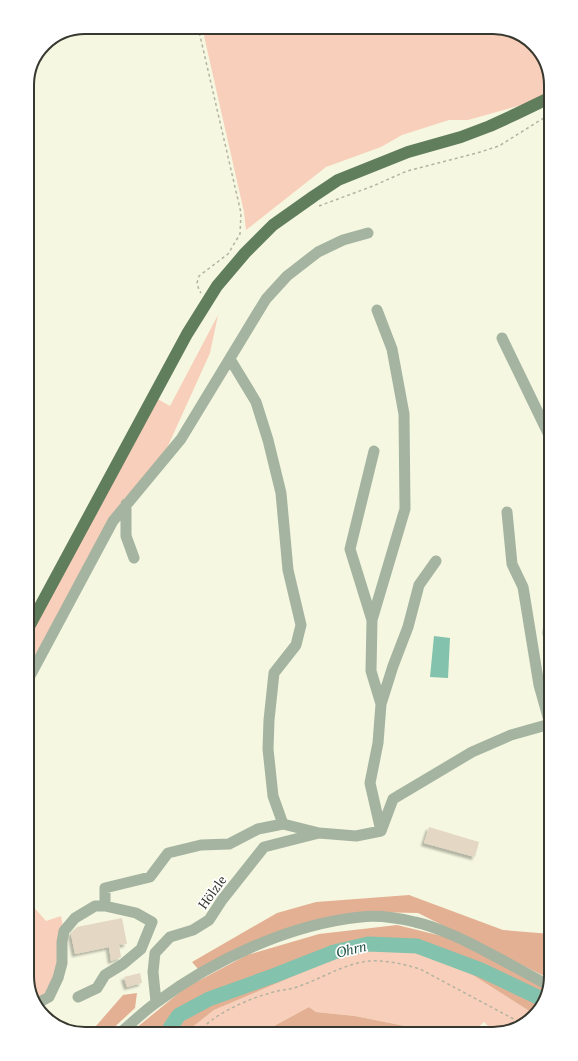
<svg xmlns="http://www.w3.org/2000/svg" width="578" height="1061" font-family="'PT Serif',serif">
<defs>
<filter id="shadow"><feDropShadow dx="-3" dy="3" stdDeviation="1" flood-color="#0004"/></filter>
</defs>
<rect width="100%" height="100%" fill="#f5f7e0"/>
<!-- green -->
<path fill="#f8cfba" d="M202,27H497L528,39L546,63L547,96L539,100L468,120H449L402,135L381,147L326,167L246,230L244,212Z
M218,315L210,353L158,468L126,504L30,676V625L154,397L170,406Z
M31,904L46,921L61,916L64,931L58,978L36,1004L32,998Z
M369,947L415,949L454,963L534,1014L515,1029L492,1030L484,1022L475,1030H419L410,1027L355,1016L316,1012L309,1007L263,1032L185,1033L214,1010L348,953Z"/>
<!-- forest -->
<path fill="#e4b093" d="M409,895L503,930L551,934L550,979L418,913L368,912L283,930L198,969L192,962L277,913L316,902Z
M397,925L454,939L547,990L541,1008L534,1014L454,963L415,949L369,947L348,953L214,1010L185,1033H130L185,988L247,955L319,934Z
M137,993L135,1008L107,1034H89L123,995Z
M309,1007L316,1012L355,1016L410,1027L419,1030L263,1032Z"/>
<!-- water -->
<path fill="#83c2ad" d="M434,636L450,638L448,678L430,677Z"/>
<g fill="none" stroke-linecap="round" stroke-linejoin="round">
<!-- river -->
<path stroke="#83c2ad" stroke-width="15" d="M170,1033V1028L179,1015L209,999L273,976L334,952L368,944L417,946L481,970L544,1000"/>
</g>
<!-- building -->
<path fill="#e4d7c3" filter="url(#shadow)" d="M429,827L479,842L475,857L424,843Z
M122,918L127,944L119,945L121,957L119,958L111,961L109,947L75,954L71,934L77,927Z
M140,973L142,983L127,987L124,977Z"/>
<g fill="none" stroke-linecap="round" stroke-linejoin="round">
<!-- path -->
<path stroke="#b2b3a1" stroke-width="1.5" stroke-dasharray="3 3" stroke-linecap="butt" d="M198,27L241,213L240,234L228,254L199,276L197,283L199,290L201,293
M319,206L373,186L407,171L477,153L499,146L547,116
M199,1033C210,1015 251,998 270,993C279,990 288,990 297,987C321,979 343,964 369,961C387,960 403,964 420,969L523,1024"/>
<!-- minor -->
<path stroke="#a4b4a1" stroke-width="11" d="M502,338L548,433
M230,359L256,402L268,440L281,493L288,570L301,625L296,645L274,673L269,720L268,749L273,796L283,824L319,833
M374,451L350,549L372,620L371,671L381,704
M126,504V536L134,558
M507,512L512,564L523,587L539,685L550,724
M372,620L405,509L404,414L392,349L377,310
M549,622L548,633L549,640
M30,676L113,521L181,439L266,299L287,276L318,252L343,240L368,233
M381,831L370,783L378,743L381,704L393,666L408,627L419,585L436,561
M381,831L393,799L472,752L511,735L550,724
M78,997L97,988L105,975L123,964L141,949L152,922L136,913L105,906V888L150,877L168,853L201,845L229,844L258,829L283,824
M156,1002L153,972L155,953L170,937L193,930L209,920L222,900L264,847L319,833L356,836L381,831
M36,1004L49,997L58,978L62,963V942L64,931L75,918L95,906H105
M120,1033C132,1023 144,1011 157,1002C213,960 290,924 361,917C378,915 398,918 415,922C430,925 443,931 457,937C489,952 518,969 548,985"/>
<!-- major -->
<path stroke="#617e5c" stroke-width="12" d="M30,625L187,334L217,286L245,253L273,225L314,196L338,180L408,152L461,137L490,126L516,114L547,99"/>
</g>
<g text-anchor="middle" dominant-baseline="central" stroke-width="3.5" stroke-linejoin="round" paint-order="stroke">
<!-- street labels -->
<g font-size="13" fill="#37382f" stroke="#fff">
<text transform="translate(212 892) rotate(-54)">Hölzle</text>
</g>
<!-- water labels -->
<g font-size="14" font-style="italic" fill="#1b4f40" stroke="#fff">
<text transform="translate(351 949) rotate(-13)">Ohrn</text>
</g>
</g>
<!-- crop -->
<path d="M0 0H578V1061H0ZM85 34H493A51 51 0 0 1 544 85V976A51 51 0 0 1 493 1027H85A51 51 0 0 1 34 976V85A51 51 0 0 1 85 34Z" fill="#fff" fill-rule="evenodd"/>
<path fill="none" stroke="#37382f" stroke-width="2" d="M85 34H493A51 51 0 0 1 544 85V976A51 51 0 0 1 493 1027H85A51 51 0 0 1 34 976V85A51 51 0 0 1 85 34Z"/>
</svg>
